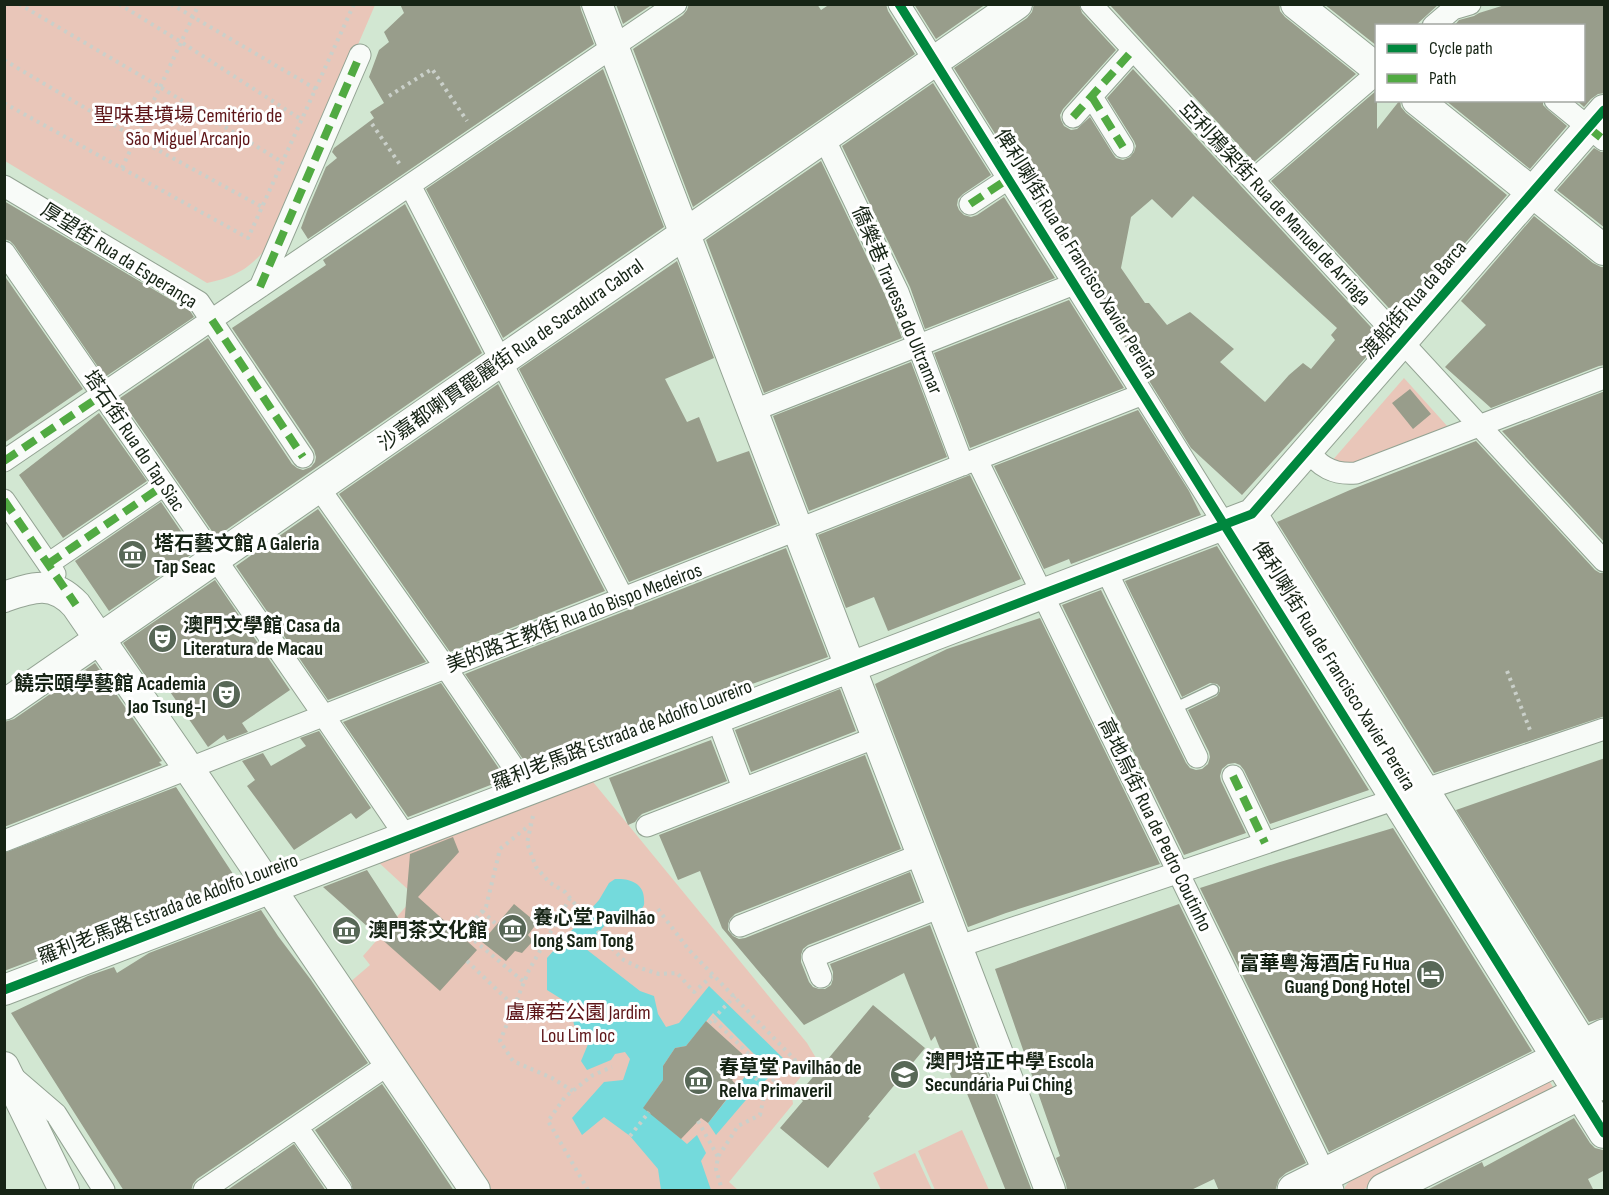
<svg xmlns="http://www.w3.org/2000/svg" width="1609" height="1195" font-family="'Sofia Sans Condensed','Noto Sans SC',sans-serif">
<rect width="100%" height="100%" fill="#d2e7d2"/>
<!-- green -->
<path fill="#e9c6b9" d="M4,5H375L274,240C252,265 241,276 207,283L5,161Z
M1404,378L1448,427L1359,462L1350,463L1331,462Z
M589,777L807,1043L816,1058L791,1089L793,1104L729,1182L738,1190H492L349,983L370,965L363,956L415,896L376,860Z
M1544,1082H1550L1553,1087L1551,1092L1543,1099L1362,1190H1345V1187L1352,1178Z
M962,1130L989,1190H935L918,1151Z
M915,1153L932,1190H881L873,1173Z"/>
<!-- water -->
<path fill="#74dadc" d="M615,879C629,878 644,883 644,899C644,903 645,905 642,908C639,912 634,914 630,917L616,911L586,949L640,991L654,996L658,1014L666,1027L679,1023L709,986L786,1061L751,1094L716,1135L708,1123L759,1059L713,1013L686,1046L675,1048L663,1066V1080L644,1107L687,1144L697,1135L706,1153L701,1161L711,1190H661L658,1169L630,1136L604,1117L582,1135L572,1118L604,1082L623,1080L630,1059L625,1052L615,1054L611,1060L587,1070L581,1061L591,1037L574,1025L571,1005L547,990V958L599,900L609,883Z"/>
<!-- building -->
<path fill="#989d8b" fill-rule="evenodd" d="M400,4H580L581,10L594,44L308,239L301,228L308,209L326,167L337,158L332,152L334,148L374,118L370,112L384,103L369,77L379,50L389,42L384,32L404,13Z
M616,4H653L623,24Z
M689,4H817L821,10L830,4H886L888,11L915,54L693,207L633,49L683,15L687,10Z
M914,4H986L936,39Z
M1034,4H1079L1082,13L1116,50L1063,109L1060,115L1061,120L1064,126L1071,130L1077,129L1090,117L1113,154L1116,158L1123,160L1130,157L1134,152L1136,146L1134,141L1107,98L1133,69L1382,339L1313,417L1242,495L1191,448L954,68L1027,18L1032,12ZM1193,196L1337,328L1331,335L1335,340L1311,369L1303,363L1289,375L1265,402L1220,362L1234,349L1190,312L1167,325L1149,303H1145L1121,268L1131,217L1152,199L1172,218Z
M1109,4H1279L1280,11L1285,17L1356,74L1254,162Z
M1324,4H1439L1415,26H1377V46Z
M1508,4H1605V93L1598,94L1591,99L1584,107L1576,100H1584V26H1454L1459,20L1474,16L1479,13Z
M603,69L664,227L503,338L426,189Z
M933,83L991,175L963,194L958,199L957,205L959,210L964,215L971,217L977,215L1004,197L1055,278L925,329L910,287L842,146Z
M1377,90V129L1400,100L1401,107L1406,113L1507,195L1399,319L1271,181Z
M1445,100H1543V105L1547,109L1567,126L1530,169Z
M1594,148L1601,152H1605V228L1557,190Z
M821,161L886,297L902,338L764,393L706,240Z
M4,201L190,311L194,317L105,377L14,245L10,241L4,239Z
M405,204L482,353L216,537L120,398L208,338L292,464L297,468L303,470L311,467L315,462L316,457L314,450L232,328L326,265L323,260Z
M1534,216L1593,263L1601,267H1605V365L1599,366L1491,408L1445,367L1486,325L1461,301Z
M677,261L714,358L665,379L687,422L699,417L717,462L749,451L777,524L629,582L519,369Z
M4,275L83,389L4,443Z
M1069,300L1124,388L970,448L934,353Z
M911,362L947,457L809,511L773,416Z
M498,384L605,591L450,652L339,494Z
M1410,389L1431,414L1413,429L1392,403Z
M1605,391V543L1502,431Z
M1138,410L1189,491L1201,515L1071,564L1069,559L1044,569L994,466Z
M99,413L147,481L63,538L19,475Z
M1476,441L1595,570L1600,573H1605V716L1434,773L1277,522L1350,490Z
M970,475L1021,579L888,631L874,597L846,608L818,535Z
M161,502L195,552L109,611L75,561Z
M318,509L426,662L328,700L236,566Z
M1217,546L1369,790L1270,824L1244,770L1240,765L1235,763L1228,764L1222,769L1220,776L1221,781L1246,833L1184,855L1062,605L1101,590L1186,763L1190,768L1196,770L1202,769L1208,764L1210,757L1209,752L1188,710L1217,696L1220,691V687L1217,684L1210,683L1182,697L1125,581Z
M786,548L828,657L752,684L716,699L529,768L465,674Z
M215,580L290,690L242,723L248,732L227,740L224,735L208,747L164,683L155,690L123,643Z
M1040,618L1160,864L1006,913L968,927L875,684L947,649Z
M95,663L162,761L159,762L162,765L4,827V722L14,719Z
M441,683L506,779L408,817L343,722Z
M840,689L856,731L751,772L735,730Z
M319,731L371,808L356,819L351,813L294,850L247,786L255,780L242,761L263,753L271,766L306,746L300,738Z
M711,740L727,781L642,814L638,818L635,822L628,825L609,778Z
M865,755L901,849L735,914L730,919L728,924V930L733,936L739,939L745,938L910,872L921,901L808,945L803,949L801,955V962L809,982L813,987L819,989H825L831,985L833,979V972L830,964L930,925L1032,1191H1006L962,1081L954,1084L935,1036L931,1041L904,973L804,1025L722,928L700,871L678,880L659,835Z
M1605,758V1017L1589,1022L1456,810Z
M176,787L235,877L142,919L4,971V853Z
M1393,828L1532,1051L1329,1152L1200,888L1280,862Z
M453,837L459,852L418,897L477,950L440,991L323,887L367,870L404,927L410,854Z
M514,904L537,923L528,935L533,941L522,953L515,951L506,961L482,942Z
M1179,904L1306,1163L1286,1173L1279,1179L1275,1191H1219L1214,1179L1189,1191H1067L1066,1184L1056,1158L1060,1156L995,969Z
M261,910L278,936L311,980L368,1063L197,1179L193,1184L191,1191H124L11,1013L88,976L114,967L117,973L149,953Z
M873,1005L925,1048L868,1117L870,1118L828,1168L780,1128L803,1101L797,1096Z
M706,1021L749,1060L732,1080L737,1086L708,1123L701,1118L681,1139L643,1108L663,1080V1066L675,1048L686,1046Z
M382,1084L421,1141L454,1191H353L351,1183L315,1130Z
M1574,1118L1590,1143L1595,1148L1603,1150L1605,1152V1170L1588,1179L1594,1191H1425L1482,1162L1484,1167Z
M294,1144L326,1191H226Z"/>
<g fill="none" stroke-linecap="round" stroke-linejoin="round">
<defs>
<path id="lane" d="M1173,709L1213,690"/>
<path id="street" d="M899,4L1224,524
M1091,4L1604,561
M1433,26L1453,9L1470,4
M1092,97L1123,147
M1555,100L1604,140
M1073,117L1133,50
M824,138L898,292L963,465
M1253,180L1376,74
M410,185L623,598
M4,186L199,302L303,457
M970,204L1008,179
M4,252L324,716L406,837
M260,287L360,55
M752,411L1074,284
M1308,449C1318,467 1335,475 1356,473L1604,378
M977,460L1333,1190
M4,461L676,4
M319,488L446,668L529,790
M4,500L55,574
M48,564L164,485
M1106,570L1197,757
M717,718L743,788
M1233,776L1265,843
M647,826L877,737
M4,841L1143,394
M740,926L922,854
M957,947L1604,729
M821,977L813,957L941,907
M13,1077L56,1114L104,1190
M297,1127L341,1190
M204,1190L389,1064"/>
<path id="secondary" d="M597,4L1050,1190
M1296,4L1376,68
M1417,100L1604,250
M1252,514L1604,1079
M1224,524L1604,1133
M4,597C33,587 53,580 76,605L189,769L475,1190
M4,705L1017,4
M4,990L1252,514L1604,110
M4,1067L64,1190"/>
<path id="primary" d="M1294,1190L1604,1036
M1384,1190L1604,1081"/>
</defs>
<!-- lane casing -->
<use href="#lane" stroke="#93a393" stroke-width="13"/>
<!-- street casing -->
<use href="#street" stroke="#93a393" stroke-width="23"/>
<!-- secondary casing -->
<use href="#secondary" stroke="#93a393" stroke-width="32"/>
<!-- primary casing -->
<use href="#primary" stroke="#93a393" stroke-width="35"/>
<!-- path -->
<path stroke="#cad0ca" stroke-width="4" stroke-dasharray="3 4.5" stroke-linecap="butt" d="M19,4L160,87L282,162
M119,4L181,42L302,120
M171,4L316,89
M4,60L136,138L262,207
M389,96L432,69L467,121
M4,103L248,238L354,4
M372,124L401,166
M122,168L199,4
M1507,671L1530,730
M533,816L527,843L536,867L549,882L565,892L605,940L622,959L640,968L659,974L677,973L694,992L714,974
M570,898L529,970L500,1041L513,1061L552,1078L573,1091
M658,909L689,950L795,1060L766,1087L760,1115L738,1126L718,1157L716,1169L722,1190
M482,911L496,924
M463,931L524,982
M461,935L486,907L500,849L531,824
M467,961L514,1006
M713,1019L735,996
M709,1023L713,1019L754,1059L745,1069L766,1087
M698,1121L718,1157
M630,1136L649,1112
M588,1190L548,1121L565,1097L593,1075L612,1067"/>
<!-- lane -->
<use href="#lane" stroke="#f8fbf8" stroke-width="10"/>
<!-- street -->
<use href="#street" stroke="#f8fbf8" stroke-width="21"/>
<!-- secondary -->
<use href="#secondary" stroke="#f8fbf8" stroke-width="30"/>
<!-- primary -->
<use href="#primary" stroke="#f8fbf8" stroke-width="33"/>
<!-- quiet -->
<path stroke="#51aa42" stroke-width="8" stroke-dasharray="15 8" stroke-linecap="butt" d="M1092,97L1123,147
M1073,117L1133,50
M1589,128L1604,140
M970,204L1008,179
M260,287L360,55
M212,320L303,457
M4,461L102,395
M4,500L76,605
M48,564L164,485
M1233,776L1265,843"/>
<defs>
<path id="cycleway" d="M899,4L1604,1133
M4,990L1252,514L1604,110"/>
</defs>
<!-- cycleway casing -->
<use href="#cycleway" stroke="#fff" stroke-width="13"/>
<!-- cycleway -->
<use href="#cycleway" stroke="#00873e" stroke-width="9"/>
</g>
<!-- icons -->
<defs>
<symbol id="museum-disc" viewBox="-11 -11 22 22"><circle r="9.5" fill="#586857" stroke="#fff"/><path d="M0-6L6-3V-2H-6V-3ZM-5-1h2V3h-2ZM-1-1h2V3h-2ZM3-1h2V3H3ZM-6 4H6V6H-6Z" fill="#fff"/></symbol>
<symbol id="theatre-disc" viewBox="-11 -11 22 22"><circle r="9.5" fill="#586857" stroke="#fff"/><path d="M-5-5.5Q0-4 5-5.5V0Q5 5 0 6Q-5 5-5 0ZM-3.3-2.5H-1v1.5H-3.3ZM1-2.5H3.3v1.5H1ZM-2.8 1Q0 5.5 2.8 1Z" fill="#fff"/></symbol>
<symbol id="hotel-disc" viewBox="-11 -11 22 22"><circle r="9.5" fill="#586857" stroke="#fff"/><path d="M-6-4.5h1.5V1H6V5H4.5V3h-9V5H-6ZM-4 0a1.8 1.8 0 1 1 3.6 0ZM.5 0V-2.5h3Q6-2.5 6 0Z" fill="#fff"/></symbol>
<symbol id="school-disc" viewBox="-11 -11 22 22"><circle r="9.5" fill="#586857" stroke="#fff"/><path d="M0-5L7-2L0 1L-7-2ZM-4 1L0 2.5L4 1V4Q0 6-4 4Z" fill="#fff"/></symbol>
</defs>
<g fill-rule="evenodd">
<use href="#museum-disc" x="116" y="538" width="33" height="33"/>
<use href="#theatre-disc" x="146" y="622" width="33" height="33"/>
<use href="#theatre-disc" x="210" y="678" width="33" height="33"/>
<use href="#museum-disc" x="496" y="912" width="33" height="33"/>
<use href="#museum-disc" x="330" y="914" width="33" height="33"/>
<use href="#hotel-disc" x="1414" y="958" width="33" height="33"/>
<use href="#school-disc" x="888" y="1058" width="33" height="33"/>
<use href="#museum-disc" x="682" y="1064" width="33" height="33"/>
</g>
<g text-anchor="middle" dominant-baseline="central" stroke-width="6" stroke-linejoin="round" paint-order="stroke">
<!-- park labels -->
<g font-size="20" fill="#5d1417" stroke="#fff">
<text x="188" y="116">聖味基墳場 Cemitério de<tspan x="188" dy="23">São Miguel Arcanjo</tspan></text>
<text x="578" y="1013">盧廉若公園 Jardim<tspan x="578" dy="23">Lou Lim Ioc</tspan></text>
</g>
<!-- street labels -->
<g font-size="20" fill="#162415" stroke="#fff">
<text transform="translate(1275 204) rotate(47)">亞利鴉架街 Rua de Manuel de Arriaga</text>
<text transform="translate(1076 254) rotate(58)">俾利喇街 Rua de Francisco Xavier Pereira</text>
<text transform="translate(119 256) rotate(32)">厚望街 Rua da Esperança</text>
<text transform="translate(897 300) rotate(67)">僑樂巷 Travessa do Ultramar</text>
<text transform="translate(1414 300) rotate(-49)">渡船街 Rua da Barca</text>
<text transform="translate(511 355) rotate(-35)">沙嘉都喇賈罷麗街 Rua de Sacadura Cabral</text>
<text transform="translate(134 441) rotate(56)">塔石街 Rua do Tap Siac</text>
<text transform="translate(574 618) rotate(-21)">美的路主教街 Rua do Bispo Medeiros</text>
<text transform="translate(1334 666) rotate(58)">俾利喇街 Rua de Francisco Xavier Pereira</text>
<text transform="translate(622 735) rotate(-21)">羅利老馬路 Estrada de Adolfo Loureiro</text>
<text transform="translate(1155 825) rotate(64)">高地烏街 Rua de Pedro Coutinho</text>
<text transform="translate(168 909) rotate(-21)">羅利老馬路 Estrada de Adolfo Loureiro</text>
</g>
<!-- poi labels -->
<g font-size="20" font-weight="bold" fill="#162415" stroke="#fff" text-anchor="start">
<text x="154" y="544">塔石藝文館 A Galeria<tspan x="154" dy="23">Tap Seac</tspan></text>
<text x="183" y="626">澳門文學館 Casa da<tspan x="183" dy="23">Literatura de Macau</tspan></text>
<text x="206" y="684" text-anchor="end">饒宗頤學藝館 Academia<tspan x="206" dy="23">Jao Tsung-I</tspan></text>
<text x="533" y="918">養心堂 Pavilhão<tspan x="533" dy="23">Iong Sam Tong</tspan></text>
<text x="368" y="931">澳門茶文化館</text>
<text x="1410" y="964" text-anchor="end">富華粵海酒店 Fu Hua<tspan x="1410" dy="23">Guang Dong Hotel</tspan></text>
<text x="925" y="1062">澳門培正中學 Escola<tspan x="925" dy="23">Secundária Pui Ching</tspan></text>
<text x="719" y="1068">春草堂 Pavilhão de<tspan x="719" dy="23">Relva Primaveril</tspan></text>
</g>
</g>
<!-- border -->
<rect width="1609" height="1195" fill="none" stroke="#162415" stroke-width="12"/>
<!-- legend -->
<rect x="1375" y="24" width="210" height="78" fill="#ffffff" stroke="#a2a7a1" stroke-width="1.5"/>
<rect x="1387" y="44" width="30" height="9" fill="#00873e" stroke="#a2a7a1" stroke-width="1.5"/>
<text x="1429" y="54" font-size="18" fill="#162415">Cycle path</text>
<rect x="1387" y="74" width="30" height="9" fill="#51aa42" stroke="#a2a7a1" stroke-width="1.5"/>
<text x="1429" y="84" font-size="18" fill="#162415">Path</text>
</svg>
